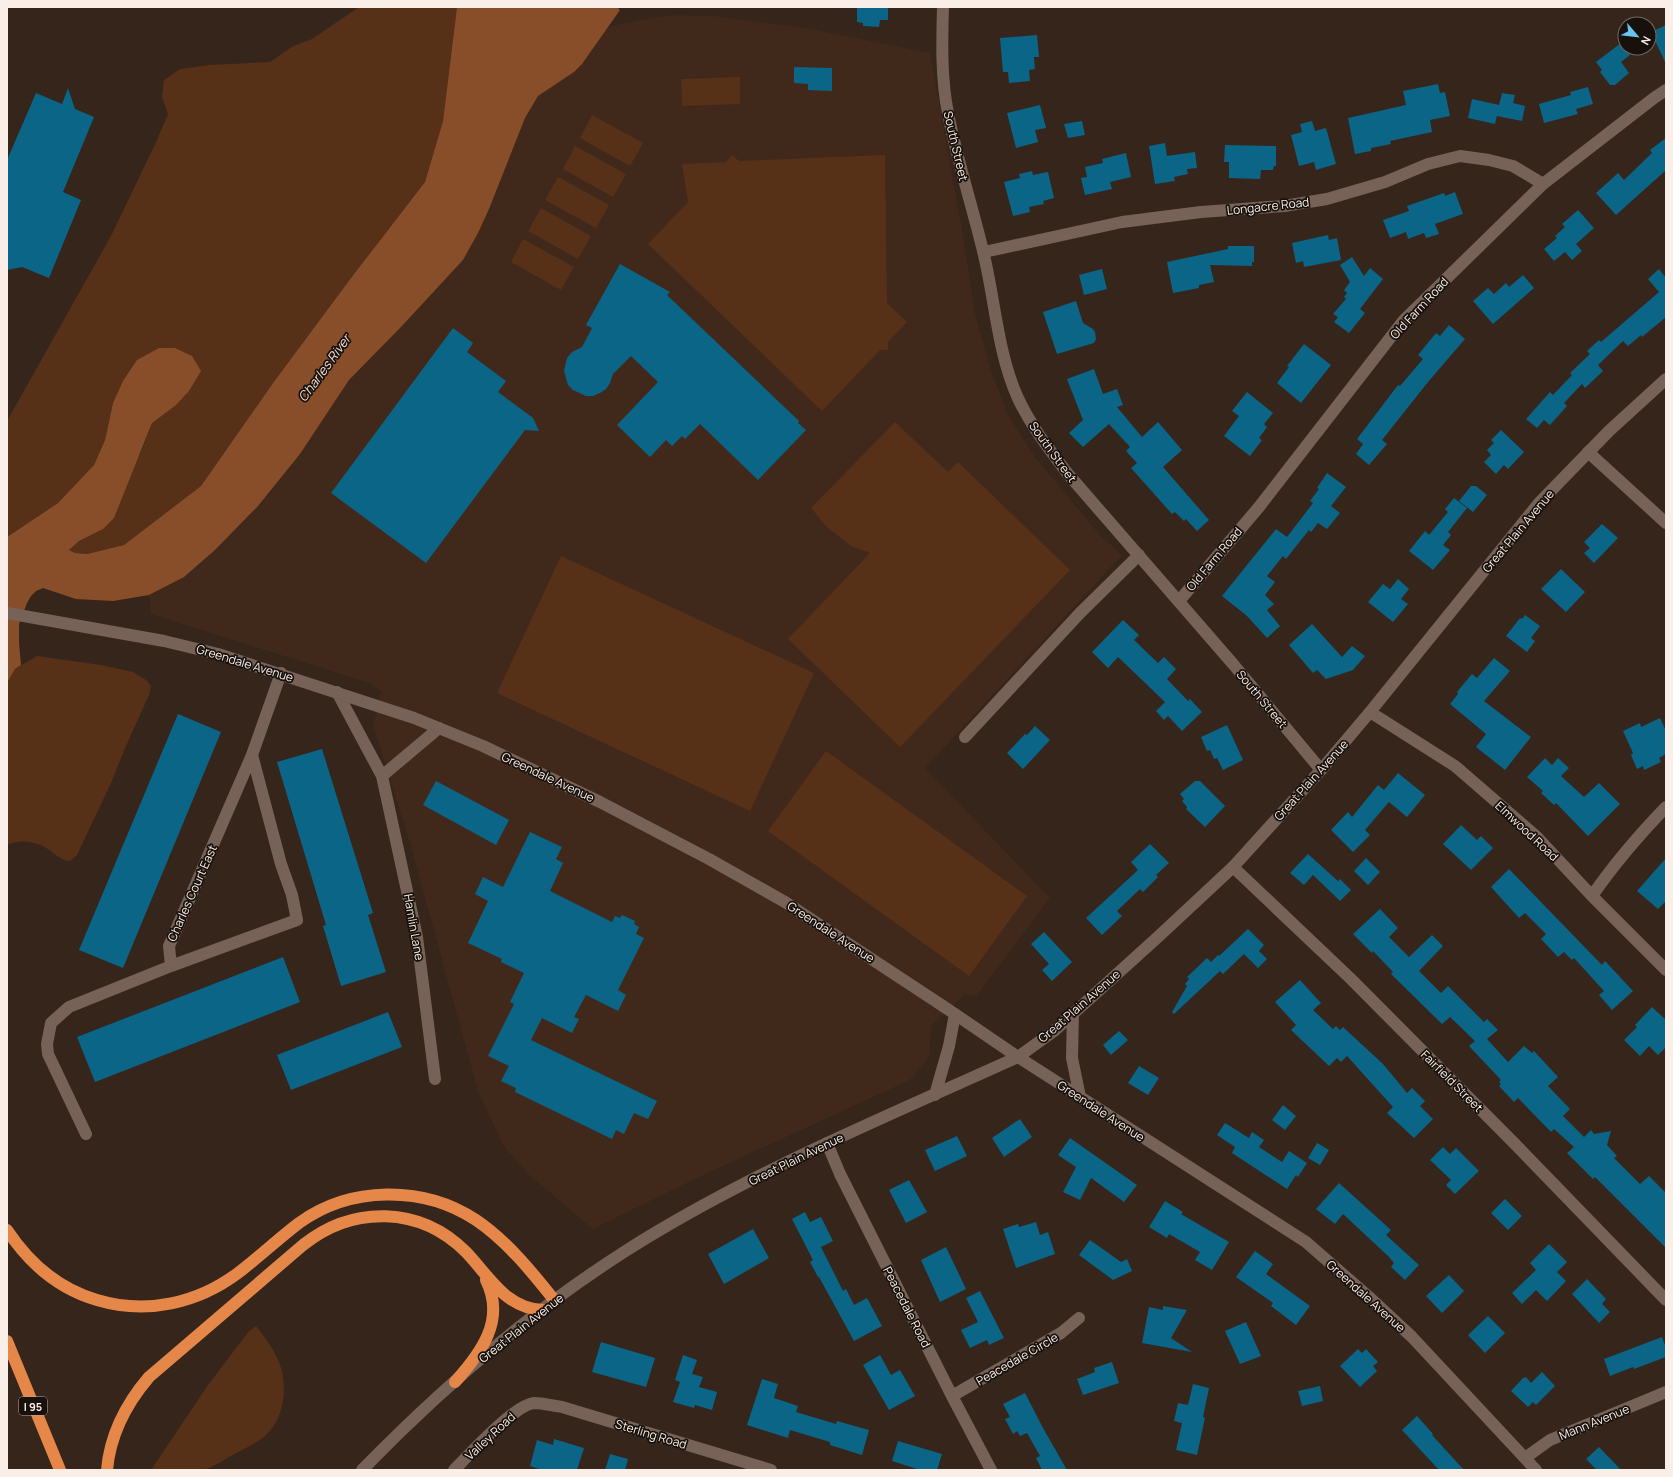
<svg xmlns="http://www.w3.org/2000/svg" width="1673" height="1477" font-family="Manrope,sans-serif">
<rect width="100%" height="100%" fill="#36251b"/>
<!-- built -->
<path fill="#40291b" d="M674,15L713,16L805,28L930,53L961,224L975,314L991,371L1008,415L1035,457L1099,534L1122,555L925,768L1050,898L976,996L965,994L931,1026L929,1058L910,1080L703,1175L593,1229L528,1174L503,1145L478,1091L408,836L373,725L381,691L369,683L151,614L149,595L184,577L215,550L258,506L300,454L349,380L401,327L463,260L478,233L489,209L525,118L538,96L574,72L582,64L607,27L640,20Z"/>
<!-- green -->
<path fill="#573018" d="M359,7H457L443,121L425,182L354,274L273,383L201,486L124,545L87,554L75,553L69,550L79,541L90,535L141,452L152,423L175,406L113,403L105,440L94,465L58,503L7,537V421L111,236L156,142L168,114L162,97L164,80L180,69L209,65L270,62L293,46L312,39Z
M740,77V104L682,106L681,79Z
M592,115L643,143L630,166L580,138Z
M575,146L626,174L613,197L563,169Z
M732,155L739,161L885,155L887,303L907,322L888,342V350H880L822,411L648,244L688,202L682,164L726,162Z
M558,177L609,205L596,228L545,200Z
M541,208L591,236L578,259L528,231Z
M523,239L574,267L561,290L511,262Z
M895,422L948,472L958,462L1070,570L900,747L788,639L870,553L851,546L828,528L811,508Z
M561,556L814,673L750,811L497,693Z
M37,656L101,665L133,672L146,680L151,686L149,695L126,746L111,783L77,855L70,861C61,860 56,855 49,850C37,841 20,839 7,845V683L15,669Z
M826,751L1027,896L969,976L768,831Z
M256,1326C264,1336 274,1349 279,1362C288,1385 285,1416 267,1434C257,1444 243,1449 231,1456C222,1461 213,1467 204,1470C197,1472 161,1470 151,1470L208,1385L249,1331Z"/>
<!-- water -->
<path fill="#884e29" d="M457,7H617L620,10L582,64L574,72L538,96L525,118L489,209L478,233L463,260L401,327L349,380L300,454L258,506L215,550L184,577L149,595L113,601L76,599L43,588L36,591L31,596L27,603L19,624V643L21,665L15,669L7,683V537L58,503L94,465L105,440L113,403L123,381L137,360L159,348H175L192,356L201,371L189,391L175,406L152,423L114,518L103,529L79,541L69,550L75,553L87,554L124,545L201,486L273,383L354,274L425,182L443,121Z"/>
<!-- building -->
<path fill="#0b6587" d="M866,7H888V20H880L879,27L863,26V23L857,22V8Z
M1666,25V64L1651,32Z
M1037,35L1039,57H1034L1035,69L1029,70L1030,81L1009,83L1008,72H1003L1000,38Z
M1621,43L1630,55L1621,62L1629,73L1615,85H1610L1600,72L1602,70L1596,62Z
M794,67L832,68V91L808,90V84L794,83Z
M1438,84L1440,93L1445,92L1450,116L1430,120L1432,132L1390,141L1391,144L1371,148V151L1355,154L1348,118L1406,105L1403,91Z
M1588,87L1593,104L1576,109L1578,114L1544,123L1539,104L1571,95L1570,92Z
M68,88L75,109L94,117L63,192L81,200L49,278L22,267L7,270V160L36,93L62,104Z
M1502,93L1515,95L1513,103L1525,106L1522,121L1497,116L1498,111L1495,124L1468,118L1472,99L1499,105Z
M1040,105L1046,128L1035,130L1038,142L1016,148L1007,113Z
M1082,121L1085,135L1068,138L1064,124Z
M1312,121L1315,131L1326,128L1336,164L1316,170L1314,162L1299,166L1291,135L1302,132L1300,124Z
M1666,138V172L1665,171L1616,215L1596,193L1618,173L1624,180L1652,153L1650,150Z
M1165,143L1167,156L1195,152L1197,168L1187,169L1188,174L1174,177L1175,181L1155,184L1149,146Z
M1225,145L1276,146V166H1274L1273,170H1261L1260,179L1229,178V162H1224Z
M1126,153L1131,177L1110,182L1112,189L1085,195L1081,178L1087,177L1085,167L1103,163L1102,159Z
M1032,171L1033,175L1048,172L1054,198L1043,201L1044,204L1029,207L1030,212L1013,216L1004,182L1020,178L1019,174Z
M1455,192L1463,214L1435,224L1439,234L1426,238L1424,233L1408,239L1406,232L1390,238L1383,220L1409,211L1407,206L1444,193L1445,196Z
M1578,210L1594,228L1576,244L1582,251L1572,260L1565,252L1554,261L1544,249L1557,238L1555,236L1565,227L1562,224Z
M1328,235L1329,240L1337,238L1341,260L1304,267L1303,261L1296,263L1292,243Z
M1228,246H1254V262H1252V266L1210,265L1214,282L1199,285V288L1173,293L1167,262L1228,249Z
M1352,257L1364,276L1370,268L1383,279L1360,309L1365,313L1349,333L1334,322L1338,317L1333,314L1346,299L1344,297L1347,293L1344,290L1350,282L1340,265Z
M620,264L670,292L667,295L799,421L798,423L806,430L758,480L700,424L685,439L682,436L672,446L666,440L650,457L617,425L658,382L631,356L613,374L610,383L606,389L600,393L593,396H586L573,390L568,385L564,371L567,358L572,352L582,347L592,328L586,325Z
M1102,269L1107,289L1084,295L1079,275Z
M1659,269L1666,278V317L1642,337L1641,335L1628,346L1623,341L1598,365L1603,371L1585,388L1582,384L1564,403L1567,406L1550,425L1544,420L1537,428L1526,419L1550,392L1553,395L1572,375L1570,373L1590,354L1587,351L1599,340L1601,342L1659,292L1648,279Z
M1523,275L1534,288L1493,324L1473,301L1488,288L1494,294L1506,283L1509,287Z
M1076,301L1083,323L1093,329L1095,332L1096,339L1094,343L1057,354L1043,312Z
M1449,325L1465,339L1428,382L1382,440L1387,444L1369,465L1356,454L1363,444L1357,439L1398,385L1400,386L1423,359L1418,355L1436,333L1440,336Z
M453,328L473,343L467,352L506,381L498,392L533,418L539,431L525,430L426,563L331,493Z
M1304,344L1331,365L1301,403L1277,383L1289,367L1287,366Z
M1094,369L1103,394L1117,389L1123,405L1117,407L1142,437L1158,422L1182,450L1163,467L1209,520L1197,531L1186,519L1184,521L1175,512L1172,514L1131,468L1137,463L1126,451L1130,447L1109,424L1083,447L1069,433L1083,420L1067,379Z
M1247,392L1273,413L1264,424L1267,427L1259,438L1262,440L1250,456L1224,436L1239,416L1232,411Z
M1501,430L1524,452L1508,469L1504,465L1496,474L1484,462L1491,455L1487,450L1494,443L1491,440Z
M1327,473L1346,487L1331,506L1340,513L1327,529L1318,523L1311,532L1309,530L1286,559L1283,556L1267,576L1275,582L1265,595L1274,604L1267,610L1280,626L1267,638L1247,616L1222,596L1276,529L1287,537L1313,503L1310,501L1319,489L1317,488Z
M1471,486H1476L1487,495L1473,512L1459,501Z
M1454,498L1467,508L1448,532L1451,535L1443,545L1450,550L1433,570L1409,551L1425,531L1429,535L1448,512L1445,509Z
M1602,524L1618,538L1594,563L1584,553L1590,548L1584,542Z
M1561,569L1585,592L1566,612L1541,589Z
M1398,579L1409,589L1401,599L1408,604L1393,622L1368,602L1383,584L1390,589Z
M1525,615L1540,626L1531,638L1535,641L1527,652L1506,636L1520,618L1522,619Z
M1123,620L1139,635L1134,640L1158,663L1164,657L1176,669L1167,679L1188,701L1190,699L1202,712L1182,731L1168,716L1164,720L1156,711L1165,702L1118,657L1108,668L1092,652Z
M1312,624L1342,657L1352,646L1365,656L1353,670L1326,679L1317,670L1313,673L1289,645Z
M1494,658L1510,671L1484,701L1531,737L1505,770L1476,747L1486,734L1450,704L1458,694L1457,692L1472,674L1477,678Z
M178,714L221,732L123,968L79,950Z
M1660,718L1666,731V754L1659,758L1661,762L1644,770L1643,766L1637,769L1631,755L1633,753L1623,731L1640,723L1641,727Z
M1227,725L1243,760L1223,770L1217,758L1214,759L1210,750L1207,751L1201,737Z
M1035,726L1050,740L1023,769L1007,753L1025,734L1027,735Z
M322,749L373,913L368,915L386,972L341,986L323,926L326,925L277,762Z
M1545,758L1552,765L1558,758L1569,768L1561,776L1584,797L1599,783L1620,804L1588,836L1556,803L1554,805L1541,793L1543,791L1527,777Z
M1398,773L1425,795L1407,817L1389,802L1365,830L1370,835L1353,852L1331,830L1348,812L1352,817L1378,785L1384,790Z
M436,781L509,820L496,845L423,805Z
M1195,781H1200L1225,806L1205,827L1186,809L1187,807L1182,801L1184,799L1180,794Z
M1461,825L1477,840L1481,836L1493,848L1471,870L1443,844Z
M530,832L562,847L556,859L563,863L550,891L612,922L615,916L620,918L622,915L635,921L634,924L639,927L636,934L644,938L618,990L626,995L618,1011L586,995L574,1017L579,1019L572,1033L542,1018L531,1040L657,1101L648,1119L634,1113L624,1134L616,1130L612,1139L515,1092L516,1088L501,1081L509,1066L488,1056L514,1004L510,1002L524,973L501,962L502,959L468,943L488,901L475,894L483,877L503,887Z
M1150,844L1169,863L1156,875L1158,877L1143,892L1140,889L1117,911L1122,916L1102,935L1086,918L1138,870L1131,862Z
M1308,854L1338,881L1340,879L1351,890L1340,901L1313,875L1304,885L1290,873Z
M1366,858L1380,872L1368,885L1354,871Z
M1666,858V901L1658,909L1637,891Z
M1509,869L1602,965L1605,961L1633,991L1612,1010L1599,995L1604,991L1574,958L1572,960L1564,952L1558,957L1541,939L1546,934L1525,913L1519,918L1491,887Z
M1380,909L1398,928L1389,937L1409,957L1432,935L1443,946L1419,971L1441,993L1448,986L1484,1022L1487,1019L1498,1030L1487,1039L1508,1062L1524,1046L1532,1053L1534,1051L1558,1077L1548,1086L1570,1109L1563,1116L1584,1137L1591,1130L1594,1134L1611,1131L1607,1145L1617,1156L1614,1158L1640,1184L1649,1176L1666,1193V1248L1595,1177L1593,1179L1567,1153L1574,1147L1554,1129L1551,1132L1518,1098L1514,1102L1499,1086L1501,1084L1499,1082L1501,1080L1469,1046L1475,1041L1450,1017L1442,1024L1391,974L1393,972L1373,951L1372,953L1353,934Z
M1248,929L1264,945L1259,951L1267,959L1258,968L1244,954L1223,974L1220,971L1174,1014L1172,1012L1187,986L1185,984L1189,979L1187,977L1207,958L1211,962L1218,955L1219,956Z
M1044,932L1072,962L1052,981L1042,970L1049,964L1031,944Z
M283,957L300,1002L95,1082L77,1037Z
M1300,980L1321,1003L1313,1010L1333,1029L1336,1026L1340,1030L1343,1027L1383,1064L1407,1093L1412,1088L1425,1101L1420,1106L1433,1119L1414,1138L1387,1113L1393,1107L1347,1056L1341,1062L1337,1058L1329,1066L1291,1030L1296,1025L1275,1002Z
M1652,1007L1666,1020V1047L1658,1055L1649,1046L1640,1056L1624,1040L1637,1027L1635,1025Z
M388,1012L402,1047L291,1090L277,1055Z
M1119,1031L1128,1040L1111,1055L1103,1045Z
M1139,1066L1159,1078L1148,1095L1128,1083Z
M1283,1105L1296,1116L1285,1130L1272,1120Z
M1020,1119L1032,1137L1004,1157L992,1138Z
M1225,1123L1249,1138L1252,1132L1264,1140L1259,1147L1282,1162L1289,1151L1307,1163L1298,1177L1296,1175L1287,1189L1232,1153L1235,1147L1217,1135Z
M957,1136L967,1156L935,1171L925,1150Z
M1070,1138L1137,1185L1124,1202L1091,1178L1080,1200L1063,1192L1076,1167L1058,1155Z
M1317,1143L1329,1150L1320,1165L1308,1158Z
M1443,1147L1450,1154L1456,1148L1479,1171L1455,1194L1446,1185L1451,1180L1430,1160Z
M909,1180L927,1212L906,1223L889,1190Z
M1339,1183L1391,1230L1386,1235L1419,1265L1405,1280L1391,1267L1394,1263L1388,1256L1343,1214L1335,1224L1316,1209Z
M1505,1199L1522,1216L1508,1230L1491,1213Z
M1165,1201L1183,1212L1181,1214L1229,1242L1212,1270L1195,1260L1200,1252L1169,1234L1167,1238L1149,1227Z
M805,1212L810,1222L821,1217L833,1241L821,1247L843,1291L846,1289L854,1305L867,1298L882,1326L854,1341L819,1277H818L810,1262L813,1260L792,1219Z
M1036,1222L1040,1235L1048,1232L1055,1254L1016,1268L1003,1229L1018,1224L1019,1227Z
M753,1229L769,1258L724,1284L708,1254Z
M1090,1240L1121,1262L1127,1259L1132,1271L1113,1280L1079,1255Z
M1549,1244L1567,1262L1557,1272L1566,1281L1547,1301L1536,1290L1522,1304L1512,1293L1536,1270L1530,1263Z
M946,1247L966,1289L940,1302L921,1260Z
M1255,1251L1273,1264L1266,1274L1310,1306L1296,1325L1271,1306L1273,1303L1236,1277Z
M1449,1275L1464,1291L1442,1313L1426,1296Z
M1587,1279L1606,1299L1602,1304L1610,1312L1599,1323L1572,1294Z
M980,1291L1004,1338L989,1345L987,1340L970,1348L961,1330L978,1322L966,1298Z
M1163,1306L1187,1310L1171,1338L1192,1352L1142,1343L1149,1307L1163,1310Z
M1488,1316L1505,1333L1485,1353L1468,1335Z
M1246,1322L1261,1356L1240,1364L1225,1331Z
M1662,1337L1666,1348V1357L1634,1369L1633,1367L1610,1376L1604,1359Z
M601,1342L655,1358L646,1387L592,1372Z
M1358,1349L1362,1353L1366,1349L1378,1362L1373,1366L1377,1371L1360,1387L1340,1366Z
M683,1355L697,1360L692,1374L703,1377L699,1387L717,1392L712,1410L695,1405L694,1408L673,1402L680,1382L675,1380Z
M880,1355L891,1375L900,1370L915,1396L889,1410L863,1365Z
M1112,1362L1119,1383L1083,1395L1077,1379L1095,1372L1094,1368Z
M1542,1372L1555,1386L1536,1405L1533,1402L1528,1407L1511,1391L1523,1378L1526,1377L1531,1383Z
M762,1379L778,1384L774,1398L798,1406L796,1412L836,1424L837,1421L869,1430L862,1455L830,1445V1442L790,1430L788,1438L747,1425Z
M1193,1384L1209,1388L1203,1417L1205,1418L1197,1455L1176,1450L1182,1423L1174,1421L1178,1403L1188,1405Z
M1320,1386L1323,1401L1302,1406L1298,1391Z
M1025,1393L1043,1428L1067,1470H1042L1036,1458L1040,1456L1027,1433L1020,1436L1017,1431L1013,1434L1005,1419L1010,1417L1003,1404Z
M1417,1416L1433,1434L1432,1435L1464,1470H1439L1402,1430Z
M554,1439L584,1448L577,1470H542L530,1466L537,1440L553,1445Z
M898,1441L942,1454L937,1470H920L892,1461Z
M1599,1447L1621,1470H1597L1586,1459Z
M610,1454L628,1459L625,1470H605Z"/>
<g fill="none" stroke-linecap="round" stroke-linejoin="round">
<!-- minor -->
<path stroke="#766256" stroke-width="12" d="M984,252L1122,222L1201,212L1284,206L1327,199L1385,182L1428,164L1460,156L1489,160L1513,166L1543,184
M1588,452L1666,523
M1179,601L1259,507L1404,320L1543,184L1654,98L1666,90
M337,692L382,776L417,937L435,1079
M1370,712L1455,766L1537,837L1592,896L1666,970
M965,737L1080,613L1139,555
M382,776L439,728
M1233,867L1351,979L1511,1140L1666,1300
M1592,896C1614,864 1639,835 1666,807
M171,966L169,946L252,755L281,673
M86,1134L48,1054L47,1044L51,1023L69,1007L171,966L297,920L292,895L281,864L252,755
M827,1143L840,1174L952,1396L991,1470
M952,1396L1061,1333L1079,1318
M1525,1458L1550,1440L1666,1392
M454,1470C469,1455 514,1405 534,1403C543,1403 553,1406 562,1407L771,1470"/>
<!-- tertiary -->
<path stroke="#766256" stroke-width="12" d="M943,7C942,42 941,79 948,113C957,160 972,205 983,251C995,299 997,350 1017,396C1030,425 1049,449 1068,474L1233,664L1321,770"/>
<!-- secondary -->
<path stroke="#766256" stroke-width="12" d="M7,613L164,641L218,654L414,718L483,746L600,802L709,859L785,902L946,1008L1018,1057L1306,1242L1369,1297L1412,1337L1536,1470
M1073,1013L1072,1058L1080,1097
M935,1095L949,1046L955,1014
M362,1470C440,1390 530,1312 624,1252C748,1173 884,1118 1018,1057L1054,1031L1159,936L1233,867L1321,770L1370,712L1539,503L1609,431L1666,379"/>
<!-- motorway -->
<path stroke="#e6874a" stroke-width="12" d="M7,1230C29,1263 59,1289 97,1300C147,1315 198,1303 238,1273C259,1257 278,1239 299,1223C350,1186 423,1185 476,1220C507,1241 532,1272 555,1301
M7,1341L60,1470
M455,1382C481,1353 506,1320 486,1280
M107,1470C110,1435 126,1404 149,1377L303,1245C353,1205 420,1206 466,1252C489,1276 506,1309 543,1310"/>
</g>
<g text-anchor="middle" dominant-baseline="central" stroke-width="3.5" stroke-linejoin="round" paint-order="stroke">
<!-- shield labels -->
<rect fill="#17100b" stroke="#b6aba6" stroke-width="1" x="19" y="1397" width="28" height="18" rx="3"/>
<g font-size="11" font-weight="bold" fill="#faeee8">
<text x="33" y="1406">I 95</text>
</g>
<!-- street labels -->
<g font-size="12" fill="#faeee8" stroke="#17100b">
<text transform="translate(956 146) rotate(77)">South Street</text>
<text transform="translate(1268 206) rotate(-6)">Longacre Road</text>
<text transform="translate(1419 308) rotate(-47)">Old Farm Road</text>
<text transform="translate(1053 452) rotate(54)">South Street</text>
<text transform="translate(1518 531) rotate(-50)">Great Plain Avenue</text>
<text transform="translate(1214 559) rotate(-50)">Old Farm Road</text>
<text transform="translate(245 663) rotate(17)">Greendale Avenue</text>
<text transform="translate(1262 699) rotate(50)">South Street</text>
<text transform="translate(548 777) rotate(25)">Greendale Avenue</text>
<text transform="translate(1311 780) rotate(-48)">Great Plain Avenue</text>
<text transform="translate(1527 831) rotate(43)">Elmwood Road</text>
<text transform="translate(192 893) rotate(-66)">Charles Court East</text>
<text transform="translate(414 927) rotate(80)">Hamlin Lane</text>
<text transform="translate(831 932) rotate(33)">Greendale Avenue</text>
<text transform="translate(1079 1006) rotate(-41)">Great Plain Avenue</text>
<text transform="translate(1452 1081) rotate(45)">Fairfield Street</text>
<text transform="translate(1101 1111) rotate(33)">Greendale Avenue</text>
<text transform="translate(796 1159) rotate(-26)">Great Plain Avenue</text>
<text transform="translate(1366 1296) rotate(42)">Greendale Avenue</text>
<text transform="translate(907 1307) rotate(63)">Peacedale Road</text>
<text transform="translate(521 1328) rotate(-38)">Great Plain Avenue</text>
<text transform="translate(1017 1359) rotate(-30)">Peacedale Circle</text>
<text transform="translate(1594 1422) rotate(-22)">Mann Avenue</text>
<text transform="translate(651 1434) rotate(17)">Sterling Road</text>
<text transform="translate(490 1436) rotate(-43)">Valley Road</text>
</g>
<!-- water labels -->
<g font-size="13" font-style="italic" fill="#f1dfd5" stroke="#17100b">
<text transform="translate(324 368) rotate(-54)">Charles River</text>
</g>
</g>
<!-- border -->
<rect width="1673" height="1477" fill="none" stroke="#faeee8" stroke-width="16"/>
<!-- north arrow -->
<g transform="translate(1637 36) rotate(118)"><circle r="19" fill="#17100b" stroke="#726963"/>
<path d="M0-3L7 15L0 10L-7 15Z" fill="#68c4f0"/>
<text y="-6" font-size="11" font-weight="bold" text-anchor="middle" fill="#faeee8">N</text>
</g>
</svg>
